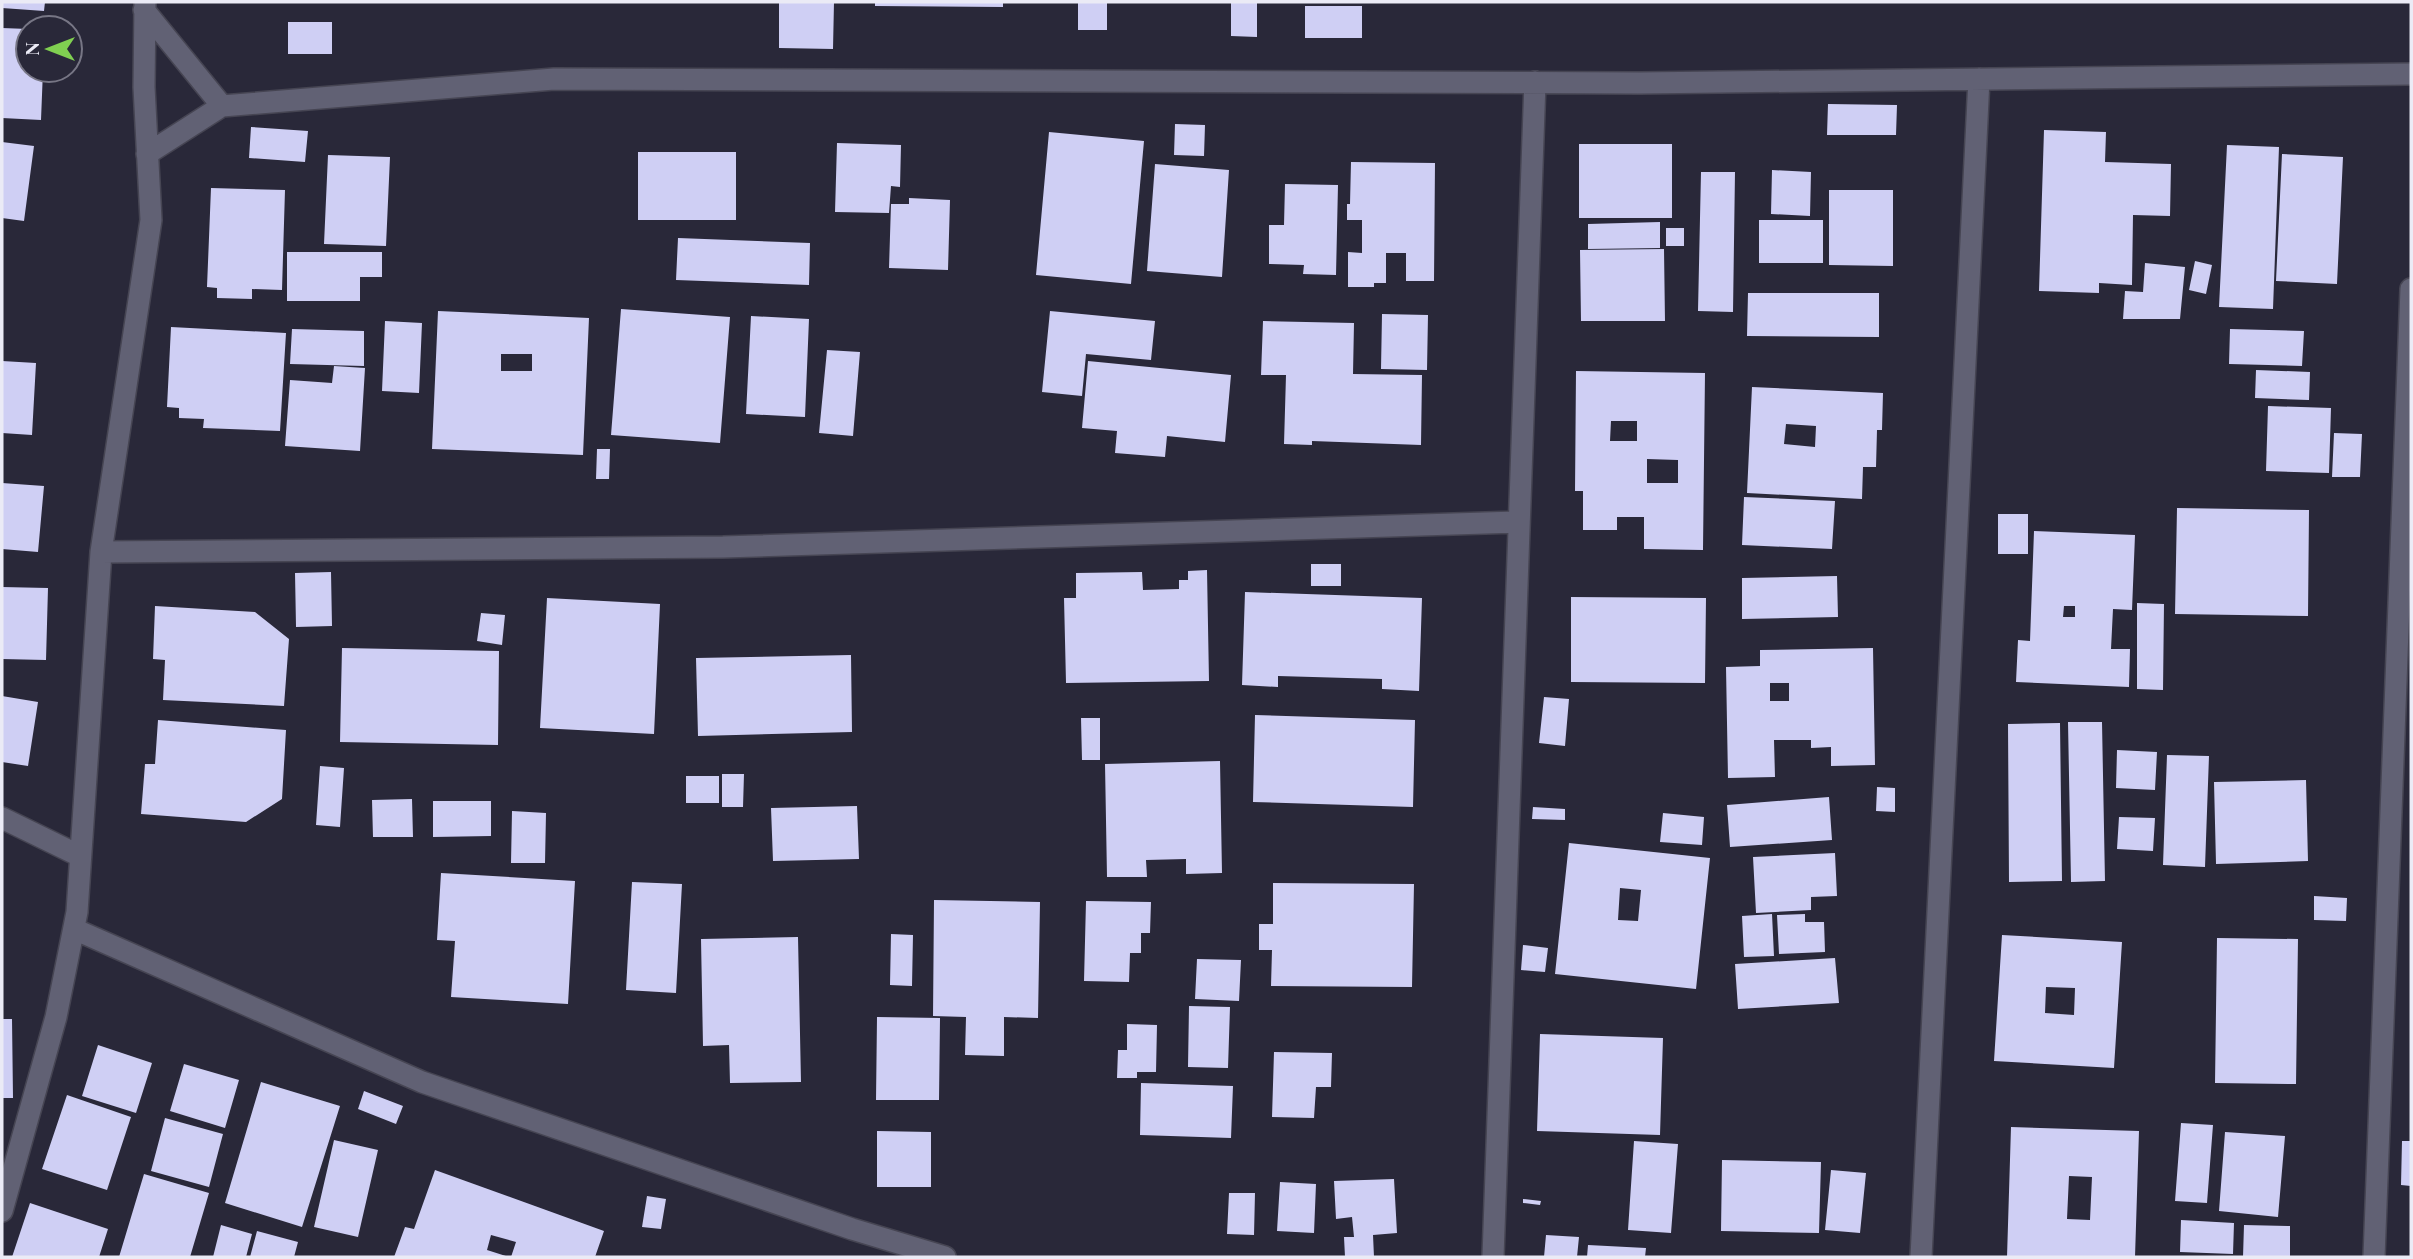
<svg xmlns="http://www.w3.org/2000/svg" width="2413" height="1259" font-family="'Playfair Display',serif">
<rect width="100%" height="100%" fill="#292839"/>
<!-- building -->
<path fill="#cfcff4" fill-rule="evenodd" d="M2,2H45L44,11L2,8Z
M779,2H834L833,49L779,48Z
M875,2H1003V7L875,6Z
M1078,2H1107V30H1078Z
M1231,2H1257V37L1231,36Z
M1305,6H1362V38H1305Z
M288,22H332V54H288Z
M2,28L28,29V70H43L41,120L2,118Z
M1828,104L1897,105L1896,135H1827Z
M1175,124L1205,125L1204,156L1174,155Z
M251,127L308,131L305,162L249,158Z
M2044,130L2106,132L2105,162L2171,164L2170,216L2133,215L2132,285L2099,283V293L2039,291Z
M1049,132L1144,141L1131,284L1036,275Z
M2,142L34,146L24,221L2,218Z
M837,143L901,145L900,187L891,186L889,213L835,212Z
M1579,144H1672V218H1579Z
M2227,145L2279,147L2273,309L2219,307Z
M638,152H736V220H638Z
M2282,154L2343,157L2337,284L2276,281Z
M328,155L390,157L386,246L324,244Z
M1351,162L1435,163L1434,281H1406V253H1386V283H1374V287H1348V252L1362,253V220H1347V204H1350Z
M1155,164L1229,170L1222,277L1147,271Z
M1772,170L1811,172L1810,216L1771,214Z
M1701,172H1735L1733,312L1698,311Z
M1285,184L1338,185L1336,275L1303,274L1304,265L1269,264V225H1284Z
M211,188L285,190L282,290L252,289V299L217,298V288L207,287Z
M1829,190H1893V266L1829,265Z
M909,198L950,200L948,270L889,268L891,204H909Z
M1759,220H1823V263H1759Z
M1660,222V248L1588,249V224Z
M1666,228H1684V246H1666Z
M678,238L810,243L809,285L676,280Z
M1664,249L1665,321H1581L1580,250Z
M287,252H382V277H360V301H287Z
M2195,261L2212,265L2206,294L2189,290Z
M2145,263L2185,267L2180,319H2123L2125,291L2143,292Z
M1748,293H1879V337L1747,336Z
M621,309L730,317L720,443L611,435Z
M438,311L589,318L583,455L432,449ZM501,354H532V371H501Z
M1050,311L1155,321L1151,360L1086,354L1082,396L1042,392Z
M1382,314L1428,315L1427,370L1381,369Z
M751,316L809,319L805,417L746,414Z
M385,321L422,323L419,393L382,391Z
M1263,321L1354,323L1353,374L1422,375L1421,445L1312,441V445L1284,444L1286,375H1261Z
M171,327L286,333L280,431L203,428L204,419L179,418V408L167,407Z
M292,329L364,331V366L290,364Z
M2230,329L2304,331L2302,366L2229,364Z
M827,350L860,352L853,436L819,433Z
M2,361L36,363L32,435L2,433Z
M1088,361L1231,375L1225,442L1167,436L1165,457L1115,453L1117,431L1082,428Z
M334,366L365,368L360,451L285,446L290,380L332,383Z
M2256,370L2310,372L2309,400L2255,398Z
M1576,371L1705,373L1703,550L1644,549V517H1617V530H1583V491H1575ZM1611,421H1637V441H1610ZM1647,459L1678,460V483H1647Z
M1752,387L1883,393L1882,430H1877L1876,467H1863L1862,499L1747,493ZM1786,424L1816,426L1815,447L1784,444Z
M2268,406L2331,408L2329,473L2266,471Z
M2334,433L2362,434L2360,477H2332Z
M597,449H610L609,479H596Z
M2,483L44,486L38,552L2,549Z
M1744,497L1835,501L1832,549L1742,545Z
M2177,508L2309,510L2308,616L2175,614Z
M1998,514H2028V554H1998Z
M2034,531L2135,535L2132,610L2113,609L2111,649H2130L2129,687L2016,682L2018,640L2030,641ZM2064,606H2075V617H2063Z
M1311,564H1341V586H1311Z
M1207,570L1209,681L1066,683L1064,598H1076V573L1142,572L1143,590L1179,589V580H1188V571Z
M331,572L332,626L296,627L295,573Z
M1837,576L1838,617L1742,619V578Z
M2,587L48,588L46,660L2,659Z
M1245,592L1422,598L1419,691L1382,689V679L1278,676V687L1242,685Z
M1571,597L1706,598L1705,683L1571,682Z
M547,598L660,604L654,734L540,728Z
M2137,603L2164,604L2163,690L2137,689Z
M155,606L255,612L289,639L284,706L163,700L165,660L153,659Z
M481,613L505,615L502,645L477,641Z
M342,648L499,651L498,745L340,742Z
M1873,648L1875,765L1831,766V747L1811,748V740H1774L1775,777L1728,778L1726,667L1760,666V650ZM1770,683H1789V701H1770Z
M851,655L852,732L698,736L696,658Z
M2,696L38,702L28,766L2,762Z
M1544,697L1569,699L1565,746L1539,743Z
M1255,715L1415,720L1413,807L1253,802Z
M1081,718H1100V760H1082Z
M158,720L286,730L282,799L246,822L141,814L145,764H155Z
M2068,722H2102L2105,881L2071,882Z
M2060,723L2062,881L2009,882L2008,724Z
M2117,750L2157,752L2155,790L2116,788Z
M2167,755L2209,756L2205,867L2163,865Z
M1220,761L1222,873L1186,874V859L1146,860L1147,877H1107L1105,764Z
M320,766L344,768L340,827L316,825Z
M722,774H744L743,807H722Z
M686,776H719V803H686Z
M2306,780L2308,861L2216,864L2214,782Z
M1877,787L1895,788V812L1876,811Z
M1829,797L1832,840L1730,847L1727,805Z
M412,799L413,837H373L372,800Z
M433,801H491V836L433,837Z
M857,806L859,859L773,861L771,808Z
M1533,807L1565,809V820L1532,819Z
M512,811L546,813L545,863H511Z
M1663,813L1704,817L1702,845L1660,842Z
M2119,817L2155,818L2153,851L2117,849Z
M1569,843L1710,858L1696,989L1555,974ZM1620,888L1641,890L1638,921L1618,920Z
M1835,853L1837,896L1811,897V910L1756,913L1753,857Z
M441,873L575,881L568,1004L451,997L455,941L437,940Z
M632,882L682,884L676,993L626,990Z
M1273,883L1414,884L1412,987L1271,986L1272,950H1259V924H1273Z
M2314,896L2347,898L2346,921L2314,920Z
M934,900L1040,902L1038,1018L1004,1017V1056L965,1055L966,1017L933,1016Z
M1086,901L1151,902L1150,933H1141V953H1130L1129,982L1084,981Z
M1772,914L1774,956L1744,957L1742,916Z
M1805,914V922H1824L1825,952L1779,954L1777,915Z
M891,934L913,935L912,986L890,985Z
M2002,935L2122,942L2114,1068L1994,1061ZM2046,987L2075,988L2074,1015L2045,1013Z
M798,937L801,1082L730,1083L729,1045L703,1046L701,939Z
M2217,938L2298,939L2296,1084L2215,1083Z
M1523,945L1548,948L1545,972L1521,970Z
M1835,958L1839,1003L1738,1009L1735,964Z
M1197,959L1241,960L1239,1001L1195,999Z
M1189,1006L1230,1007L1228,1068L1188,1067Z
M877,1017L940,1018L939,1100H876Z
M2,1019H12L13,1098H2Z
M1127,1024L1157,1025L1156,1072H1137V1078H1117L1118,1050H1127Z
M1540,1034L1663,1038L1660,1135L1537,1131Z
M98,1045L152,1063L136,1113L82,1096Z
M1274,1052L1332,1053L1331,1087H1316L1314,1118L1272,1117Z
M184,1064L239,1080L225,1128L170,1111Z
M261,1082L340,1106L302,1227L225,1203Z
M1141,1083L1233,1086L1231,1138L1140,1135Z
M364,1091L403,1106L396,1124L358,1109Z
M67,1095L131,1117L107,1190L42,1169Z
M165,1118L223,1134L209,1187L151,1171Z
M2181,1123L2213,1125L2207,1203L2175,1201Z
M2011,1127L2139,1131L2135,1257H2007ZM2069,1176L2092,1177L2090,1220L2067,1219Z
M877,1131L931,1132V1187H877Z
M2225,1132L2285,1136L2278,1217L2219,1211Z
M334,1140L378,1150L358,1237L314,1227Z
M1634,1141L1678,1144L1671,1233L1628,1230Z
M2402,1141H2411V1186L2401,1185Z
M1722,1160L1821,1162L1819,1233L1721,1231Z
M435,1170L604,1231L595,1257H511L516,1242L491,1235L487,1250L509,1257H394L405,1227L414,1229Z
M1831,1170L1866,1173L1860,1233L1825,1230Z
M144,1174L209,1193L190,1257H119Z
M1394,1179L1397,1233L1373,1235L1374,1257H1345L1344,1237H1354L1352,1217L1336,1219L1334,1181Z
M1280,1182L1316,1184L1314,1233L1277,1231Z
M1229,1193H1255L1254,1235L1227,1234Z
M647,1196L666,1199L661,1229L642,1227Z
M1523,1199L1541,1201L1540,1205L1523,1203Z
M30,1203L108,1229L99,1257H12Z
M2181,1220L2234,1223L2233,1254L2180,1252Z
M221,1225L252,1234L246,1257H213Z
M2244,1225L2290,1226V1257H2243Z
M257,1231L298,1242L294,1257H250Z
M1546,1235L1579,1237L1577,1257H1544Z
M1588,1245L1646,1248L1645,1257H1587Z"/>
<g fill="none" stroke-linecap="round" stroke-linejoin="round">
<defs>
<path id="street" d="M144,10L222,106
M147,154L222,106L554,79L1640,83L2411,74
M101,552L723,547L1517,522
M2,818L80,856
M74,929L422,1082L852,1229L945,1257
M2,1211L56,1017L77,912L101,552L151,220L144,87L145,2
M1493,1257L1535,82
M1921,1257L1979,79
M2374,1257L2411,289"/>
</defs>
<!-- street casing -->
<use href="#street" stroke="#464553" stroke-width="24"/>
<!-- street -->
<use href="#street" stroke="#616174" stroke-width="21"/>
</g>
<!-- border -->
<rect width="2413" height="1259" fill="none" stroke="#ebebf6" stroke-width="7"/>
<!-- north arrow -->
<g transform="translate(49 49) rotate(270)"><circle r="33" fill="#292839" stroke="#777685" stroke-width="2"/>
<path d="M0-5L12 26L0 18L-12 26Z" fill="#80d051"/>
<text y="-10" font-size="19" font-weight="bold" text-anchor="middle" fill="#ebebf6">N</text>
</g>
</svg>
